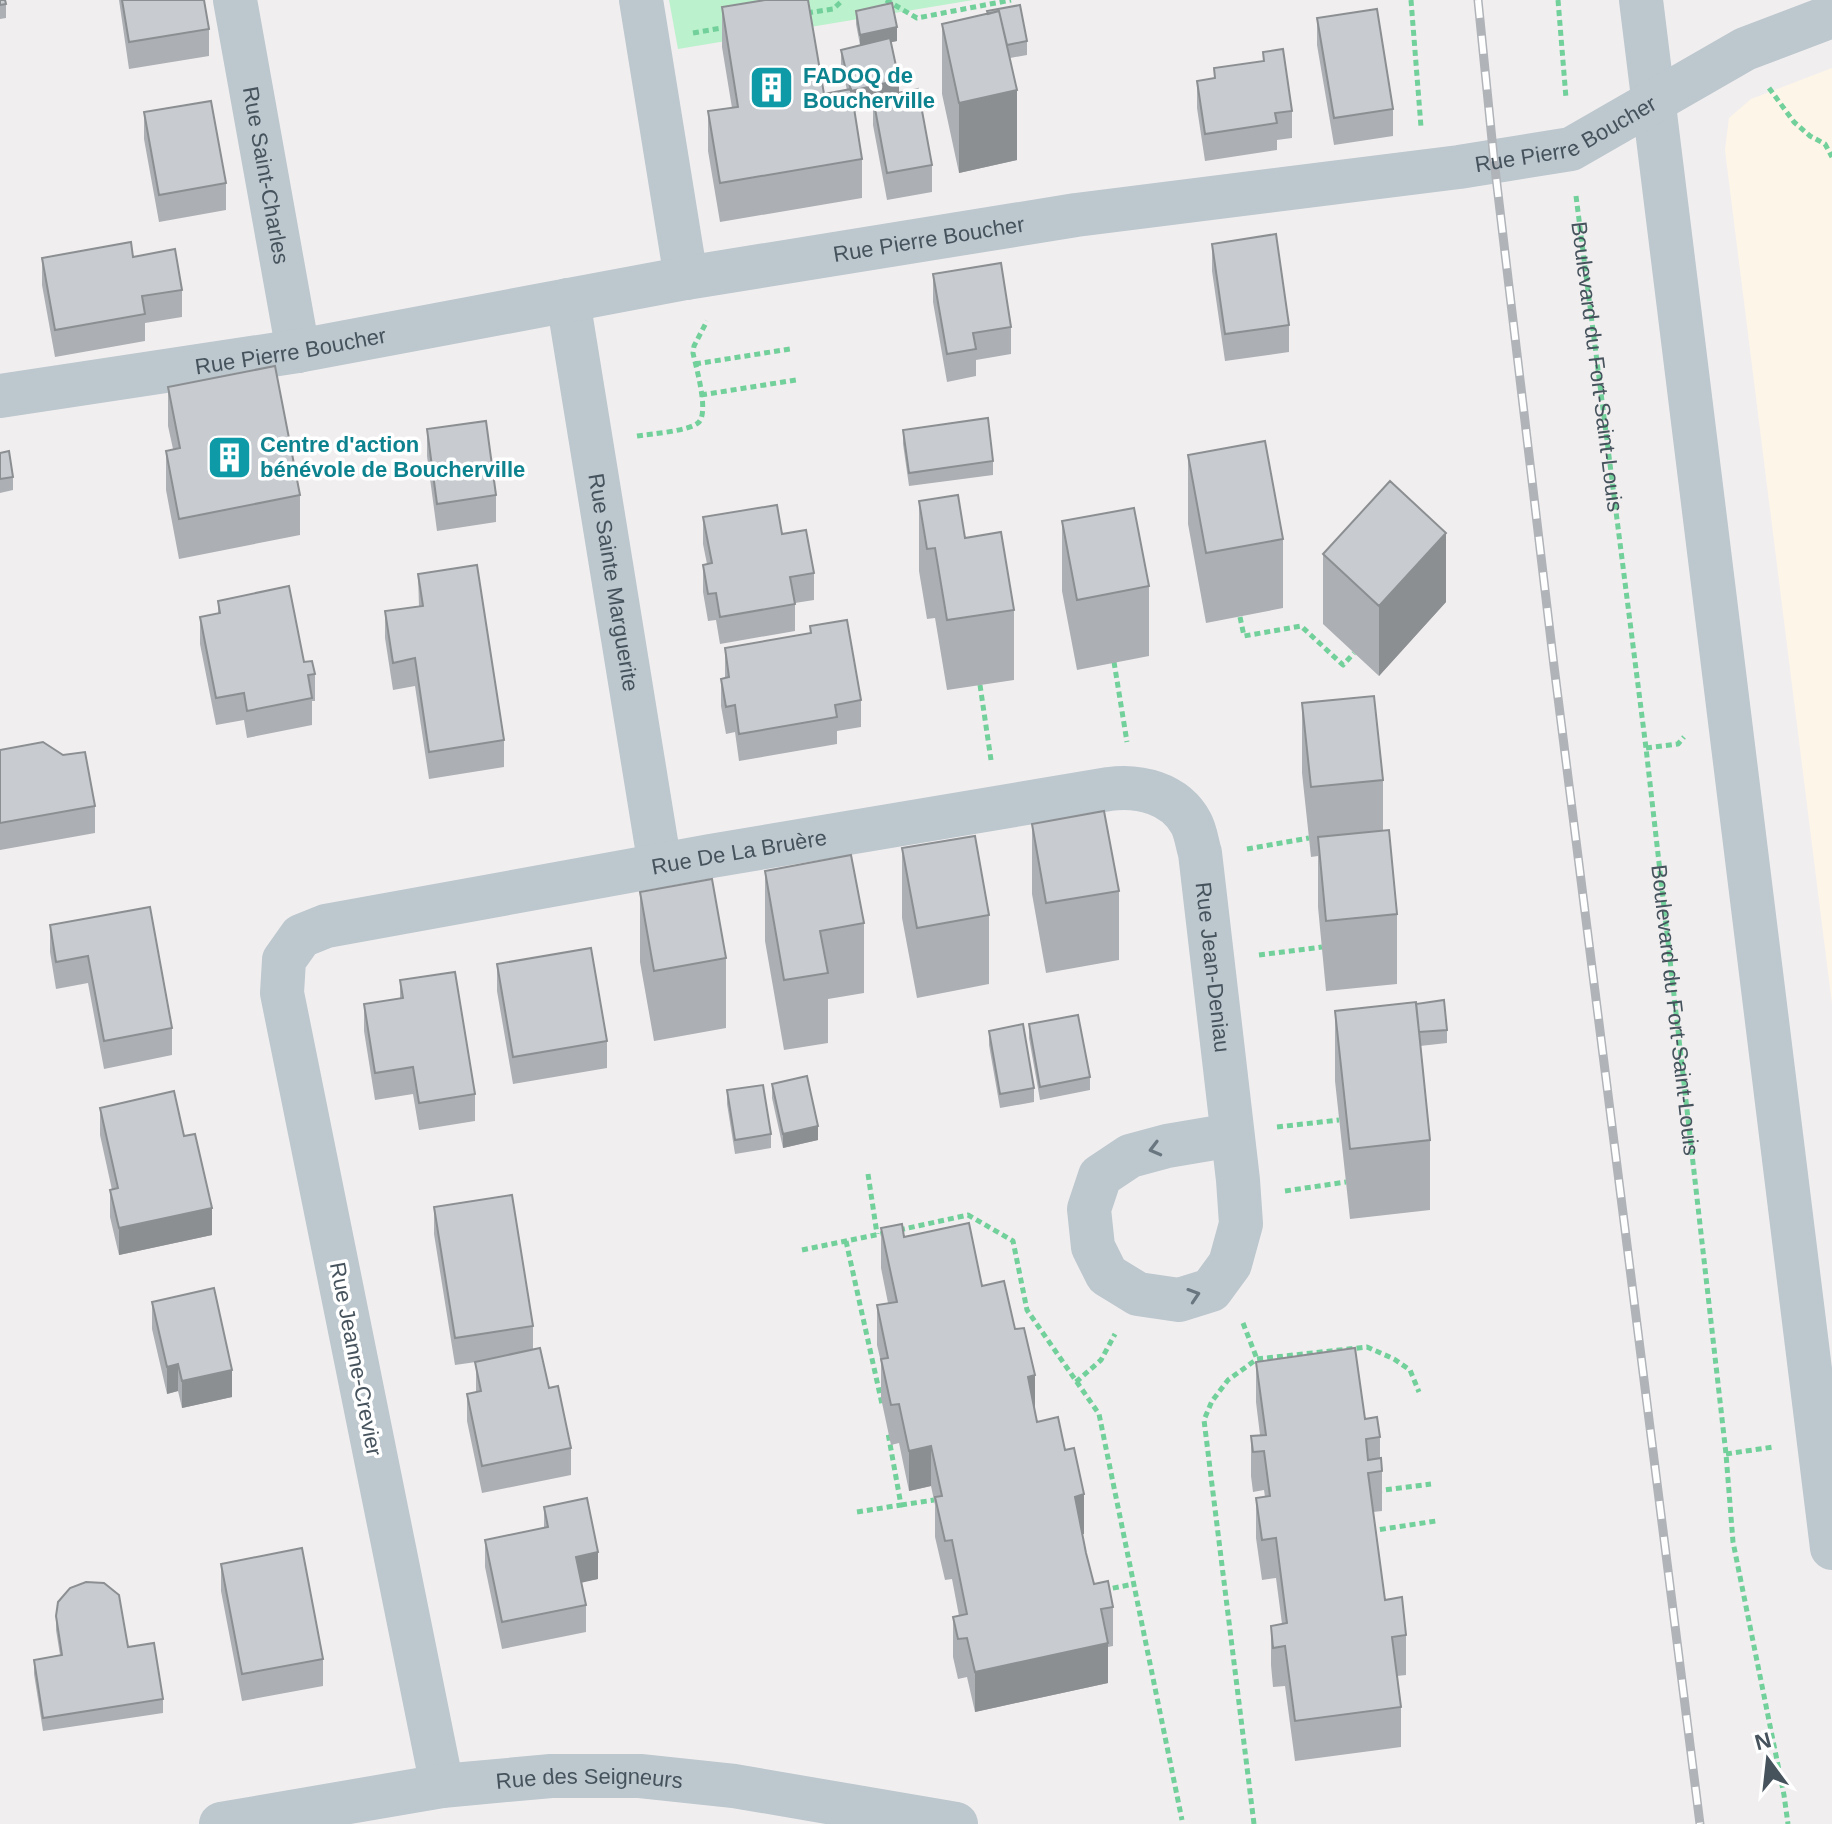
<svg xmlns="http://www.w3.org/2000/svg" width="1832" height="1824" font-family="Arial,sans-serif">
<rect width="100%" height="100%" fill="#f1eeef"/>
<!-- commercial -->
<path fill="#fdf5e7" d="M1832,68V1004L1725,150L1729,118L1751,99Z"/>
<!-- green -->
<path fill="#bbf1cc" d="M669,0H973L678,49Z"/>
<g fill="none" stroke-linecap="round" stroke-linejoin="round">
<!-- path -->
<g stroke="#72d09b" stroke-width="5" stroke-dasharray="6 4" stroke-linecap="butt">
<path d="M886,0L917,18L1011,0"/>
<path d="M1411,0L1421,127"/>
<path d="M1558,0L1566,98"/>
<path d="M807,13L833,9L843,0"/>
<path d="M693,33L727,27"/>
<path d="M1769,88L1794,122L1810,136L1825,144L1832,157"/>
<path id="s1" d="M1576,196L1646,748L1726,1454L1733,1542L1784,1795L1788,1824"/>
<path d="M695,364L790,349"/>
<path d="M701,395L796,380"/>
<path d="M637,436C650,434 691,431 699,422C709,411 696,367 693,353L694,346L707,321"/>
<path d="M1240,617L1244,636L1301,626L1343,665L1354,653"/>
<path d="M1114,662L1127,742"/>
<path d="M980,685L991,760"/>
<path d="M1646,748L1678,744L1684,737"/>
<path d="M1247,849L1309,838"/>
<path d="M1259,955L1322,947"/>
<path d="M1277,1127L1339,1120"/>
<path d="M868,1174L877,1234"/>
<path d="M1285,1191L1346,1182"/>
<path d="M899,1230L968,1215L1013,1241L1027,1310L1099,1414L1182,1820"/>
<path d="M846,1241L882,1404"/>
<path d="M802,1250L885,1233"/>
<path d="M1243,1323L1257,1359"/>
<path d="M1076,1382L1101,1360L1115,1334"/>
<path d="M1726,1454L1773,1447"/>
<path d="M1376,1491L1431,1484"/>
<path d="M901,1505L934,1500"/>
<path d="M857,1512L901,1505L888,1433"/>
<path d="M1370,1531L1436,1521"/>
<path d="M1103,1590L1134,1584"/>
<path d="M1254,1824L1204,1420L1212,1401L1228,1380L1257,1359L1367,1347L1394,1359L1410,1370L1419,1392"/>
</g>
<!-- minor -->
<g stroke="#bcc7ce" stroke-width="44">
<path id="s2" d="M235,0L298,351"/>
<path d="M641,0L686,278"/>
<path d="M1641,0L1832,1548"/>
<path id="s3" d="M568,300L660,866"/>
<path id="s4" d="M0,396L298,351L686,278L1076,215L1459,167L1571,149L1745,49L1832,16"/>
<path id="s5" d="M442,1786L282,993L284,960L301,936L326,926L711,856L1109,789C1139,785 1175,793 1191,823C1196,832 1197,844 1200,853L1238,1180L1241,1224L1230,1264L1211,1290L1179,1300L1138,1294L1107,1275L1093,1247L1089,1209L1100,1176L1130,1156L1167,1146L1232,1135"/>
<path id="s6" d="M221,1824L442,1786L551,1776H640L734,1786L956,1824"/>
</g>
<defs>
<path id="rail" d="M1478,0L1494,160L1554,666L1700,1824"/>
</defs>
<!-- rail casing -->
<use href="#rail" stroke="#b0b4b9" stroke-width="9"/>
<!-- rail -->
<use href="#rail" stroke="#fff" stroke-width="6" stroke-dasharray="18" stroke-linecap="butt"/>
</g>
<!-- wall -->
<path fill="#acafb4" d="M0,0L6,4V18L0,19Z
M119,0H204L209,29V56L129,69Z
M722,7L824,94L847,90L841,64V50L860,45L856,24V11L897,41L891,42L899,93L932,165V192L887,200L873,125V100L853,105L862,159V198L720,222L708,151V111L732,108L722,47Z
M1317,18L1393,109V136L1334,145L1317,45Z
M942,24L1027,41V55L1010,58L1017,160L959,173L942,94Z
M1263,52L1292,111V138L1277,140V150L1205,161L1197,108V81L1214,78V68L1263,61Z
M144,112L226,183V210L159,222L144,139Z
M1212,244L1289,325V352L1225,361L1212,271Z
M133,257L182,290V317L145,323V341L55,357L42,285V258Z
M933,274L1011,327V354L976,360V376L947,382L933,302Z
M168,387L300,495V535L179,559L166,490V451L173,449L168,426Z
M427,429L496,495V522L437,531L427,456Z
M903,430L993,461V475L909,486L903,444Z
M0,453L13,477V490L0,493Z
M1188,455L1283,539V608L1206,623L1188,524Z
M919,501L965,538L1014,610V680L947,690L935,618L927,619L919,571Z
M703,517L782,534L814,573V600L795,603V631L720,644L716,620L708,621L703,592V565L707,564L703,544Z
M1062,521L1149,586V656L1077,670L1062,591Z
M1323,554L1446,602L1379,676L1323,624Z
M418,574L504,740V767L429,779L415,686L393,690L385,638V611L419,607Z
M218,601L304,662L315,674V701H312V725L247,738L244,720L216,725L200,644V617L218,613Z
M810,626L861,700V727L837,731V744L739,761L735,732L726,734L721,706V679L725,678V648L810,634Z
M1302,703L1383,780V831L1397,914V984L1326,991L1318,907V856L1311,857L1302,773Z
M0,750L95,806V833L0,850Z
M1032,824L1119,891V960L1046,973L1032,894Z
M902,848L989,915V984L917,998L902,918Z
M765,871L864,923V993L828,999V1043L784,1050L765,941Z
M640,892L726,958V1028L654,1041L640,962Z
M150,907L172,1028V1055L104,1069L88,983L56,989L50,952V925Z
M497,964L607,1041V1068L513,1084L497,991Z
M400,980L475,1094V1121L419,1130L413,1094L375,1100L364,1031V1004L400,999Z
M1416,1004L1447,1030V1043L1420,1046L1430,1140V1210L1350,1219L1335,1081V1011Z
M1029,1024L1090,1077V1090L1040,1100L1029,1038Z
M989,1031L1034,1088V1102L1000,1108L989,1045Z
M772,1084L818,1140L783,1148L772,1098Z
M727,1090L771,1134V1148L735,1154L727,1104Z
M100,1108L184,1136L212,1235L119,1255L110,1217V1190H112L100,1135Z
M434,1207L533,1326V1349L549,1388L571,1448V1475L482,1493L467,1421V1394L476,1392V1362L455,1365L434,1234Z
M881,1228L904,1237L982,1286L1015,1329L1037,1422L1084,1534H1082L1086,1553L1094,1584L1113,1607V1646L1108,1647V1683L975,1712L967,1677L958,1679L953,1657V1617L959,1616L952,1579L945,1580L935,1537V1505L931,1486L909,1491L899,1443L891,1445L881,1398V1362L877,1345V1305L888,1303L881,1268Z
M152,1302L232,1397L182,1408L178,1391L167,1394L152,1329Z
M1256,1362L1365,1419L1380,1437V1458L1382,1471V1511L1373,1512L1385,1600L1406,1635V1675L1397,1676L1401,1707V1747L1295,1761L1285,1686L1273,1687L1271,1665V1626L1282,1624L1276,1578L1262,1580L1256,1538V1498L1265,1497L1264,1490L1253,1492L1251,1476V1436L1260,1435L1256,1402Z
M544,1507L598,1579L581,1582L586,1605V1632L502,1649L485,1567V1540L544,1528Z
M221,1564L323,1659V1686L242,1701L221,1591Z
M56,1616L128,1647L163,1699V1713L43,1731L34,1674V1660L60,1655L56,1630Z"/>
<!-- shaded-wall -->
<path fill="#8c8f92" d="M897,27V41L860,49V35Z
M899,80V94L850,105V92Z
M1017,90V160L959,173V103Z
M1446,533V602L1379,676V606Z
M818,1126V1140L783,1148V1134Z
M212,1208V1235L119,1255V1228Z
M178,1364V1391L167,1394V1367Z
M232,1370V1397L182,1408V1381Z
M1035,1375V1415L1028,1377Z
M931,1446V1486L909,1491V1451Z
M1084,1494V1534L1075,1536V1497Z
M598,1552V1579L576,1584V1557Z
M1108,1643V1683L975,1712V1672Z"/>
<!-- building -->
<path fill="#c8ccd1" stroke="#8c8f92" stroke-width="2" d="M0,0H5L6,4L0,5Z
M122,0H204L209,29L129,42Z
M765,0H808L824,94L851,89L862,159L720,183L708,111L738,107L722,7Z
M892,3L897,27L860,35L856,11Z
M1020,5L1027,41L1007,45L999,11L988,14L987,11Z
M1377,9L1393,109L1334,118L1317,18Z
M999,11L1017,90L959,103L942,24Z
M890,38L899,80L851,91L841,50Z
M1283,49L1292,111L1275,113L1277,123L1205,134L1197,81L1215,78L1214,68L1264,61L1263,52Z
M918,89L932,165L887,173L873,98Z
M211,101L226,183L159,195L144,112Z
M1276,234L1289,325L1225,334L1212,244Z
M131,242L133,257L175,249L182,290L142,296L145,314L55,330L42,258Z
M1001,263L1011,327L973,333L976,349L947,354L933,274Z
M275,366L300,495L179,519L166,451L180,448L168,387Z
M988,418L993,461L909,473L903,430Z
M486,421L496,495L437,504L427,429Z
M1265,441L1283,539L1206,553L1188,455Z
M9,451L13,477L0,479V453Z
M1390,481L1446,533L1379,606L1323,554Z
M958,495L965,538L1001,532L1014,610L947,620L935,548L927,549L919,501Z
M777,505L782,534L806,530L814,573L790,577L795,604L720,617L716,593L708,594L703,565L712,563L703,517Z
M1134,508L1149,586L1077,600L1062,521Z
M477,565L504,740L429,752L415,658L393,663L385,611L423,606L418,574Z
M289,586L304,662L312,661L315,674L308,675L312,698L247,711L244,693L216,698L200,617L220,613L218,601Z
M847,620L861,700L835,705L837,717L739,734L735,705L726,707L721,679L729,677L725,648L811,633L810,626Z
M1374,696L1383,780L1311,787L1302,703Z
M43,742L63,755L85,752L95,806L0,823V750Z
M1104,811L1119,891L1046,903L1032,824Z
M1389,830L1397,914L1326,921L1318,837Z
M975,836L989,915L917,928L902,848Z
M851,855L864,923L820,931L828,973L784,980L765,871Z
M712,879L726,958L654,971L640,892Z
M150,907L172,1028L104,1041L88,956L56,962L50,925Z
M591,948L607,1041L513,1057L497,964Z
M455,972L475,1094L419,1103L413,1067L375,1073L364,1004L403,998L400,980Z
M1444,1000L1447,1030L1419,1032L1416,1004Z
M1416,1002L1430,1140L1350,1149L1335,1011Z
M1078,1015L1090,1077L1040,1087L1029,1024Z
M1023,1024L1034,1088L1000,1094L989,1031Z
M807,1076L818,1126L783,1134L772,1084Z
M763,1085L771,1134L735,1140L727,1090Z
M174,1091L184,1136L195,1134L212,1208L119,1228L110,1190L118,1188L100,1108Z
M512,1195L533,1326L455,1338L434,1207Z
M969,1223L982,1286L1004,1281L1015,1329L1024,1328L1035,1375L1028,1377L1037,1422L1058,1417L1065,1450L1074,1448L1084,1494L1075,1497L1086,1553L1094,1584L1108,1581L1113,1607L1101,1609L1108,1643L975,1672L967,1638L958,1639L953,1617L967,1614L952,1540L945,1541L935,1497L942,1496L931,1446L909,1451L899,1404L891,1405L881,1359L888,1358L877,1305L897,1302L881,1228L902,1224L904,1237Z
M214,1288L232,1370L182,1381L178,1364L167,1367L152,1302Z
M540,1348L549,1388L558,1386L571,1448L482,1466L467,1394L481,1391L475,1362Z
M1355,1348L1365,1419L1377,1417L1380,1437L1366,1439L1368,1460L1381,1458L1382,1471L1368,1473L1385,1600L1402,1597L1406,1635L1392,1637L1401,1707L1295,1721L1285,1646L1273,1648L1271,1626L1287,1623L1276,1538L1262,1540L1256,1498L1270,1496L1264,1451L1253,1452L1251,1436L1266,1435L1256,1362Z
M587,1498L598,1552L576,1557L586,1605L502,1622L485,1540L548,1527L544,1507Z
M302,1548L323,1659L242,1674L221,1564Z
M86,1582L104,1583L119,1595L128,1647L154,1643L163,1699L43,1718L34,1660L62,1655L56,1616L58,1602L70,1588Z"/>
<!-- one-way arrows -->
<defs><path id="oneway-chevron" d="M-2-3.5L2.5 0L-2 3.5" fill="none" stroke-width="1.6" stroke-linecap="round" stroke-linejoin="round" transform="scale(2)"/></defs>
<g stroke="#69767f">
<use href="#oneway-chevron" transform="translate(1155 1149) rotate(165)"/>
<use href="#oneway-chevron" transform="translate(1194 1295) rotate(-18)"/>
</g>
<!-- icons -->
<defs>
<symbol id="building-square" viewBox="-11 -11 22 22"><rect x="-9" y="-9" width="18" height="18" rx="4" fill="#0f9aa8" stroke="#fff"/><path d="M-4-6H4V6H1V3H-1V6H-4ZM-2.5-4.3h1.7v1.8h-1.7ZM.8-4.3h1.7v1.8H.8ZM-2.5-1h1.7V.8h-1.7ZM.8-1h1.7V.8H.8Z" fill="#fff"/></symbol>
</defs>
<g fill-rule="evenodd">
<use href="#building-square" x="746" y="62" width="51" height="51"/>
<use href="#building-square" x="204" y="432" width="51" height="51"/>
</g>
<g text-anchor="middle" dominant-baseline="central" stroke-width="7" stroke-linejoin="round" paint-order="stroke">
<!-- culture labels -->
<g font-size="22" font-weight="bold" fill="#0d838f" stroke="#fff" text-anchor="start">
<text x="803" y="75">FADOQ de<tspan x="803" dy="25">Boucherville</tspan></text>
<text x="260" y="444">Centre d'action<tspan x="260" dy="25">bénévole de Boucherville</tspan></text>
</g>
<!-- street labels -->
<g font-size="22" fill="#46535d" stroke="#fff">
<text stroke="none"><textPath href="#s4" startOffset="1590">Rue Pierre Boucher</textPath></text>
<text stroke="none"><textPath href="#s2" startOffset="178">Rue Saint-Charles</textPath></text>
<text stroke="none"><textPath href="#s4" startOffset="942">Rue Pierre Boucher</textPath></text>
<text stroke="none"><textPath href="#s4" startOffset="294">Rue Pierre Boucher</textPath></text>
<text stroke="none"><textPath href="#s1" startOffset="172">Boulevard du Fort-Saint-Louis</textPath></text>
<text stroke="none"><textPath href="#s3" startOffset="286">Rue Sainte Marguerite</textPath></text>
<text stroke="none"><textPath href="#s5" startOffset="1318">Rue De La Bruère</textPath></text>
<text stroke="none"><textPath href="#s5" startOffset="1934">Rue Jean-Deniau</textPath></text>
<text stroke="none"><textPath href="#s1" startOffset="820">Boulevard du Fort-Saint-Louis</textPath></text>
<text transform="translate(356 1359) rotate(79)">Rue Jeanne-Crevier</text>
<text stroke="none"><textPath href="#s6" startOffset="372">Rue des Seigneurs</textPath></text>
</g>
</g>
<!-- north arrow -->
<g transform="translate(1768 1760) rotate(345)" stroke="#ffffff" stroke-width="6" paint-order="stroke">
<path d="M0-6L14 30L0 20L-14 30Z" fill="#46535d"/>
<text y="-12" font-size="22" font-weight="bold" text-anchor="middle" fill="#46535d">N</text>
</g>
</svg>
